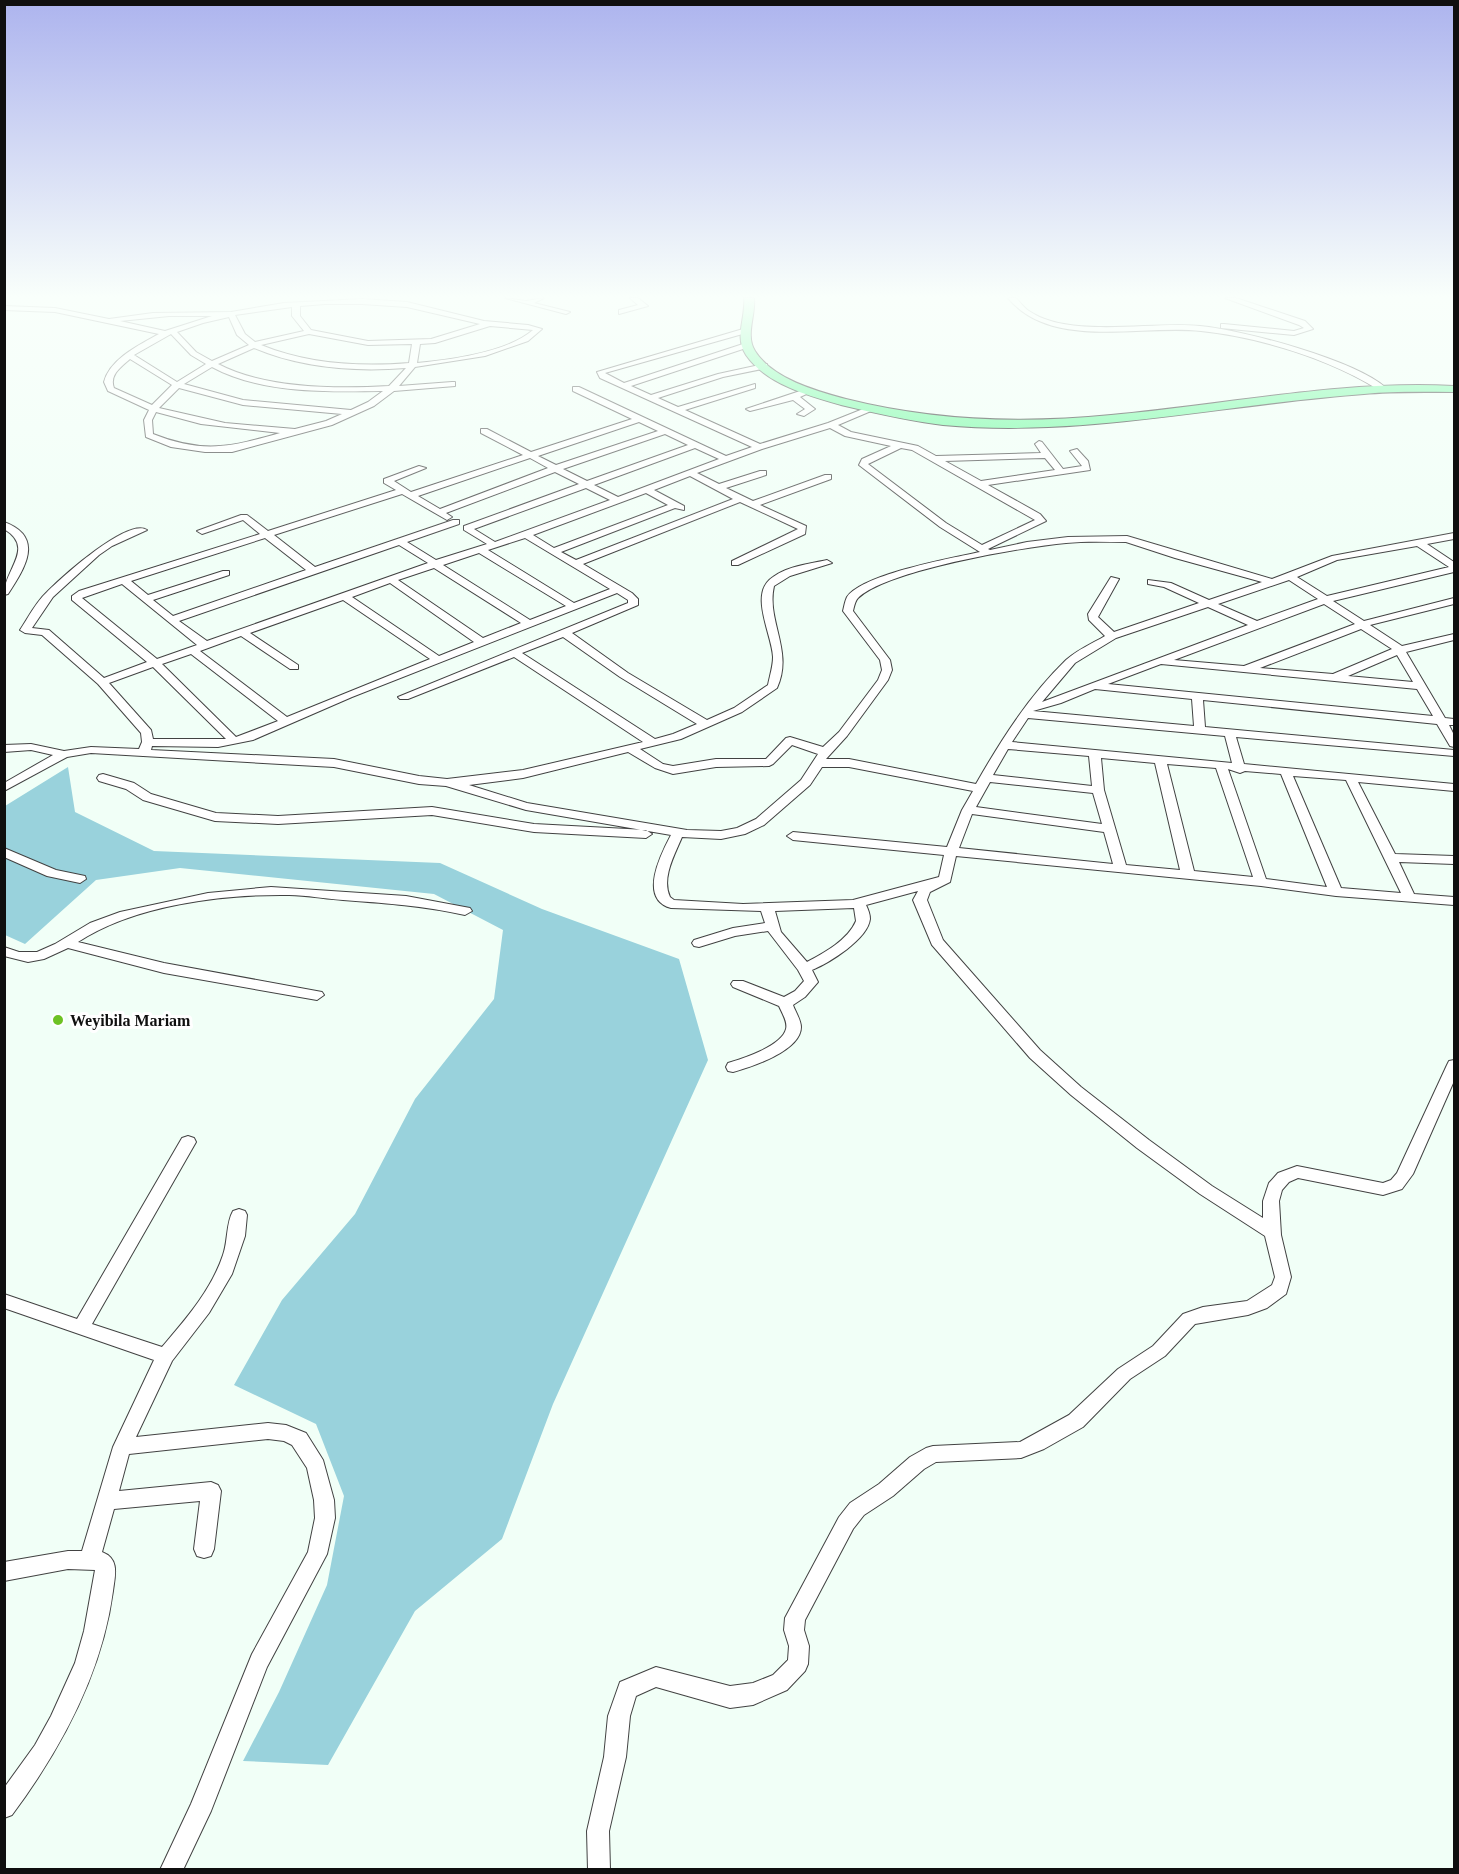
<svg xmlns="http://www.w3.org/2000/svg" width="1459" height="1874" font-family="'Times New Roman',serif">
<rect width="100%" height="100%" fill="#f1fff7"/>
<!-- forest -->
<path fill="#99d2dc" d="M68,767L75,812L154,851L440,863L542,909L679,959L708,1060L553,1404L502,1539L415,1611L328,1765L243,1761L279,1692L327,1585L344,1496L316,1424L234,1385L282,1300L355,1214L415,1099L494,999L503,930L434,894L180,868L96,880L25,944L5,935V806Z"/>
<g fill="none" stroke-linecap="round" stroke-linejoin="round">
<defs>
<path id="minor" d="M505,298L526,301L544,298L534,303L570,312L566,314Z
M630,298H638L648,306L619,314V310L638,305Z
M1008,298H1016C1020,302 1024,308 1029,311C1070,339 1152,321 1200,326C1243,330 1355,360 1386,388L1379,390C1330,359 1259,337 1201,331C1141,324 1052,351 1008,298Z
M1225,298H1236L1305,321L1313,329L1294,335L1221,328V324H1224L1294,331L1304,328L1299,325Z
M362,299L407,302L484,321L528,325L542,329L528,341L485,356L415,367L399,386L452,382H455V386L394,391L374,406L332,425L232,452H205L171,447L146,437L144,420L149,410L108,391L104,382C110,359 139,345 159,334L55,312L4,310V306L55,308L109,319L153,313L231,312L284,303ZM325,304H362L407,307L480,324L431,339L368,341L311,330L300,316V306ZM292,307V316L304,331L255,342L245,334L235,315ZM169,316H212L165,331L120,321ZM229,317L237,335L249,345L212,361L196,352L177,332L203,323ZM490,326L533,330C508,352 450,360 417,363L420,344L435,343ZM171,334L191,355L206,364L177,382L134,355ZM309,334L368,345L412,344L409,363C361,367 307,364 261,345ZM254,348C301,368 356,372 406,368L389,386C337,389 265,389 218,364ZM130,359L172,385L152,405L114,388C109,375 121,367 130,359ZM212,367C262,394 328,392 383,391L368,402L351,410L243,400L184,384ZM179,388L243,405L342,414L326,421L295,429L225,423L159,408ZM156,412L201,424L280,433C231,447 203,454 153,434L152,420Z
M743,329H746V333L605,373L624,383L746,343H749V347L631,386L651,395L718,374L764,364H767V368L723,377L658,398L678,407L755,384V388L685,410L760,444L828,423L868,407L872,409L871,411L838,425L851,432L918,446L936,456L1041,453L1035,444L1039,441L1042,442L1063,469L1082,466L1070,451L1077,449L1088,461L1090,470L988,485L1040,514L1046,521L988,549L990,550L1027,542L1068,537L1127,536L1272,579L1332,556L1454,533V539L1427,544L1454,562V572L1333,601L1364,621L1454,598V604L1370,625L1402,646L1454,634V640L1406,652L1445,718L1454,719V725H1449L1454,735V747L1450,746L1437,724L1203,700L1205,727L1454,750V756L1236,737L1244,764L1454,784V791L1358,782L1395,854L1454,856V864L1399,862L1414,894L1454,897V905L1336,896L1261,886L956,856L950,882L930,892L927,900L943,940L1040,1050L1081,1087L1149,1140L1212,1186L1263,1218V1201L1269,1183L1278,1173L1297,1166L1383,1183L1391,1180L1397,1173L1447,1065L1449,1061L1454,1060V1081L1413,1174L1402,1189L1383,1195L1298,1178L1289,1182L1282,1190L1279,1201L1281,1235L1291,1277L1286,1294L1267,1308L1248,1315L1195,1324L1165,1356L1130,1379L1083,1427L1044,1449L1021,1458L936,1462L924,1469L893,1496L864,1515L853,1529L805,1620L804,1630L809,1646L808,1664L805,1671L787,1690L753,1705L730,1708L656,1687L636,1696L630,1716L626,1757L609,1831L610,1870H588L587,1831L604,1757L608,1716L620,1682L656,1667L730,1686L753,1683L773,1675L788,1660L789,1646L784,1630L785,1618L839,1517L850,1503L879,1484L910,1457L926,1448L933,1446L1020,1442L1069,1415L1118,1369L1153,1346L1183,1314L1203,1307L1247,1301L1272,1285L1275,1277L1265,1236L1200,1194L1137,1148L1071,1095L1030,1058L932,945L913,900L918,891L866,905C868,909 870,914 870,919C868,939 829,963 812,970L818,982L805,997L793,1005C795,1011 801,1020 801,1027C801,1051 751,1067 733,1072L728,1071L726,1067L728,1063C742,1059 782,1046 786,1029C788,1022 782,1013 779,1006L733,987L731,984L733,981H743L784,997L795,991L804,981L798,970L768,931L735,936L699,947L694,946L692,943L694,940L733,928L765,923L761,911L671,908C638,899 661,854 671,835L526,810L446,786L419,784L334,767L91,753L67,757L4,791V783L53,755L31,750L4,752V745L31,744L64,751L91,747L139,749L142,742L141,733L98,684L42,635L25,633L20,630C28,618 36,602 47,592C61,578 128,517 147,530L112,546L99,555L53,597L32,628L49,630L104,678L147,662L72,600V596L79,591L260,534L243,520L202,534L197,531L241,515H247L268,531L396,490L384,483V479L419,466L426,468L394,481L411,492L523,455L481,433V429H487L531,452L632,419L573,391V387H579L726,456L752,447L600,378L597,372ZM639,422L658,431L556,465L538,456ZM830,428L845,436L891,446L862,459L859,465L940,527L980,552C952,558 863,574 847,597C845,601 844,607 843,611L880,660L882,670L878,680L839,732L823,747L790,737L786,738L766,759H716L673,766L663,764L640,749L681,739L742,712L777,688C794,651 766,621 774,586L790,576L832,563L827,560C809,564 788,566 773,577C748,593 772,634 773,657C773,666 770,675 768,685L734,708L707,720L628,673L572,633L638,605V599L632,593L583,564L740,502L798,529L732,561V565H738L805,534L806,526L760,505L831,479V475H825L753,501L726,488L766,475V471H760L719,484L697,473L762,449ZM665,434L688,445L587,481L563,469ZM695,448L719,459L618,497L594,485ZM901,448L912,450L1035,520L982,545L946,523L868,464ZM530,458L548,468L440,509L418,496ZM1045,458L1055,470L981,481L945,461ZM555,472L579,484L464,526V530L487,544L436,560L407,542L459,524V520H453L315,567L274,535L402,494L447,520L452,517L446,513ZM690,476L733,499L576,560L561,552L675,508L684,510V506L654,490ZM586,488L610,500L495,542L474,529ZM646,493L668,505L554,548L533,535ZM265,538L306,570L173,616L153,600L229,575V571H223L148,595L131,581ZM525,538L610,589L574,603L488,550ZM1126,542L1175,558L1262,582L1209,600L1171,583L1148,580V584L1164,587L1199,603L1114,632L1098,617L1119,579L1111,577L1088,614L1089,620L1105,636C1093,643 1077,650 1066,660C1029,696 1001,740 976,784L849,759H826L847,736L888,680L892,670L890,660L853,611C854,607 855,601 858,598C887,570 1023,547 1066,543C1086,541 1106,542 1126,542ZM399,545L428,563L207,641L179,621ZM1417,546L1449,567L1327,596L1297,577L1337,560ZM479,553L566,606L530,620L443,565ZM434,568L521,623L483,638L398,580ZM1289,580L1318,599L1257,621L1218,604ZM390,583L474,642L439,656L352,597ZM122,584L197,645L157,659L82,598ZM617,593L628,600V603L398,697L400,699H408L514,657L643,742L523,770L447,779L419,776L334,759L151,750L152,746L218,747L253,740L352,697ZM343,600L430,659L287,717L200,651L241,636L290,669H298V665L250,633ZM1324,604L1355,624L1244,666L1174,660ZM1208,607L1248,625L1042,702L1075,663L1116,638ZM1361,629L1392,649L1333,674L1260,668ZM563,637L620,677L697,724L673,734L655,739L522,653ZM191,654L278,721L236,737L162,664ZM1397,655L1413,682L1348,676ZM1161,664L1417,689L1433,716L1108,684ZM153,667L226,739H153L151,730L109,683ZM1095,689L1192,699L1194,726L1033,711L1061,703ZM1028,718L1225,736L1232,763L1012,742ZM792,745L818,754L801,780L756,819L737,828L721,831L687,830L527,803L469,785L523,778L628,752L655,768L673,774L716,767L769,766L773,764ZM1008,749L1089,756L1092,786L993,775ZM1101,758L1155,763L1180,870L1126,865L1104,790ZM1167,764L1216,768L1253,877L1194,871ZM822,767H849L973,791L962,810L947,847L793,832L787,836L793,840L944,855L939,877L853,900L743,904L674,900L670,897C661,878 675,854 682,837L721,839L745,834L764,825L810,785ZM1228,769L1240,773L1245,771L1281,774L1327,887L1266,879ZM1293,776L1346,780L1401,893L1341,888ZM990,782L1093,793L1102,824L976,807ZM972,814L1104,832L1113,864L959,848ZM854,908L856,921C848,940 824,953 807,962L781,932L775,911Z
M806,389L813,391L800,397L815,409L804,416L797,414L805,409L793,400L750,411L746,409Z
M4,522C45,537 25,568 8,594L4,595C4,569 36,548 4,529Z
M103,774L134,783L151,794L216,813L278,816L432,807L534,824L646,830L652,834L646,838L534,832L432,815L278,824L215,821L143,800L126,789L99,781L97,778L99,775Z
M4,848L56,870L85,876L86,879L80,883L47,876L4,857Z
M271,887L406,896L470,908L472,911L465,915C425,906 384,903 343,900C325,899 307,895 289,895C223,894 134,905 78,942L164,963L322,992L324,995L317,1000L164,973L68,948L44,959L28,962L4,956V947L19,952H37L55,944L90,923L120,912L208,893Z
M188,1136L194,1138L196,1142L92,1324L162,1347C185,1320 211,1291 223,1255C228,1241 226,1223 233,1211L239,1209L245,1211L247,1215L245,1236L232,1274L209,1313L172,1361L136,1437L268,1423L286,1425L306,1433L323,1460L334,1500L335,1518L327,1554L267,1667L211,1811L183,1870H160L191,1804L252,1654L308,1552L315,1518L314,1500L307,1468L292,1445L284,1441L268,1439L129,1454L119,1491L211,1482L218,1485L221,1491L214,1549L211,1556L204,1558L197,1556L194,1549L200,1501L114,1509L102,1552C120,1559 115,1575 113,1591C102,1674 61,1749 12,1815L4,1818V1788L35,1745L51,1716L75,1663L84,1631L95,1570L68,1569L4,1581V1562L68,1551H82L113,1447L154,1360L4,1308V1294L77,1319L182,1138Z"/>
<path id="primary" d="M744,298H754C756,315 745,335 755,351C773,379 816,391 846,399C933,421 1021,424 1111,415C1225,405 1339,380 1454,386V392C1424,392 1394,391 1364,394C1224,404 1084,438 943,425C909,421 875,413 841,405C809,396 766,384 746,355C734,337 746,318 744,298Z"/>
</defs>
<!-- minor casing -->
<use href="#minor" stroke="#424242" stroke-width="2"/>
<!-- primary casing -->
<use href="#primary" stroke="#202020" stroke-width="2"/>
<!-- minor -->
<use href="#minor" fill="#fff" fill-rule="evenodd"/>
<!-- primary -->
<use href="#primary" fill="#66fa99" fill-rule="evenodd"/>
</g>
<!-- sky -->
<linearGradient id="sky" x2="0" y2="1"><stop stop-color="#adb4ee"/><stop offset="0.53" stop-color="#f9fffb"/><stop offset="1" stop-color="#f9fffb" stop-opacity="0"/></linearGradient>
<rect width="1459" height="560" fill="url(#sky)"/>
<!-- markers -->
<circle fill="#6dc224" stroke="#fff" stroke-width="2" cx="58" cy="1020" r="6"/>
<g text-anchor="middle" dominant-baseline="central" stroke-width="6" stroke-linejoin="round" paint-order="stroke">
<!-- poi labels -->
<g font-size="16" font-weight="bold" fill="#0f0f0f" stroke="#fff" text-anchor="start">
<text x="70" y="1020">Weyibila Mariam</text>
</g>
</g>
<!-- border -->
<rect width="1459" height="1874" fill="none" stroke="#0f0f0f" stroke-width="12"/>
</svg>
